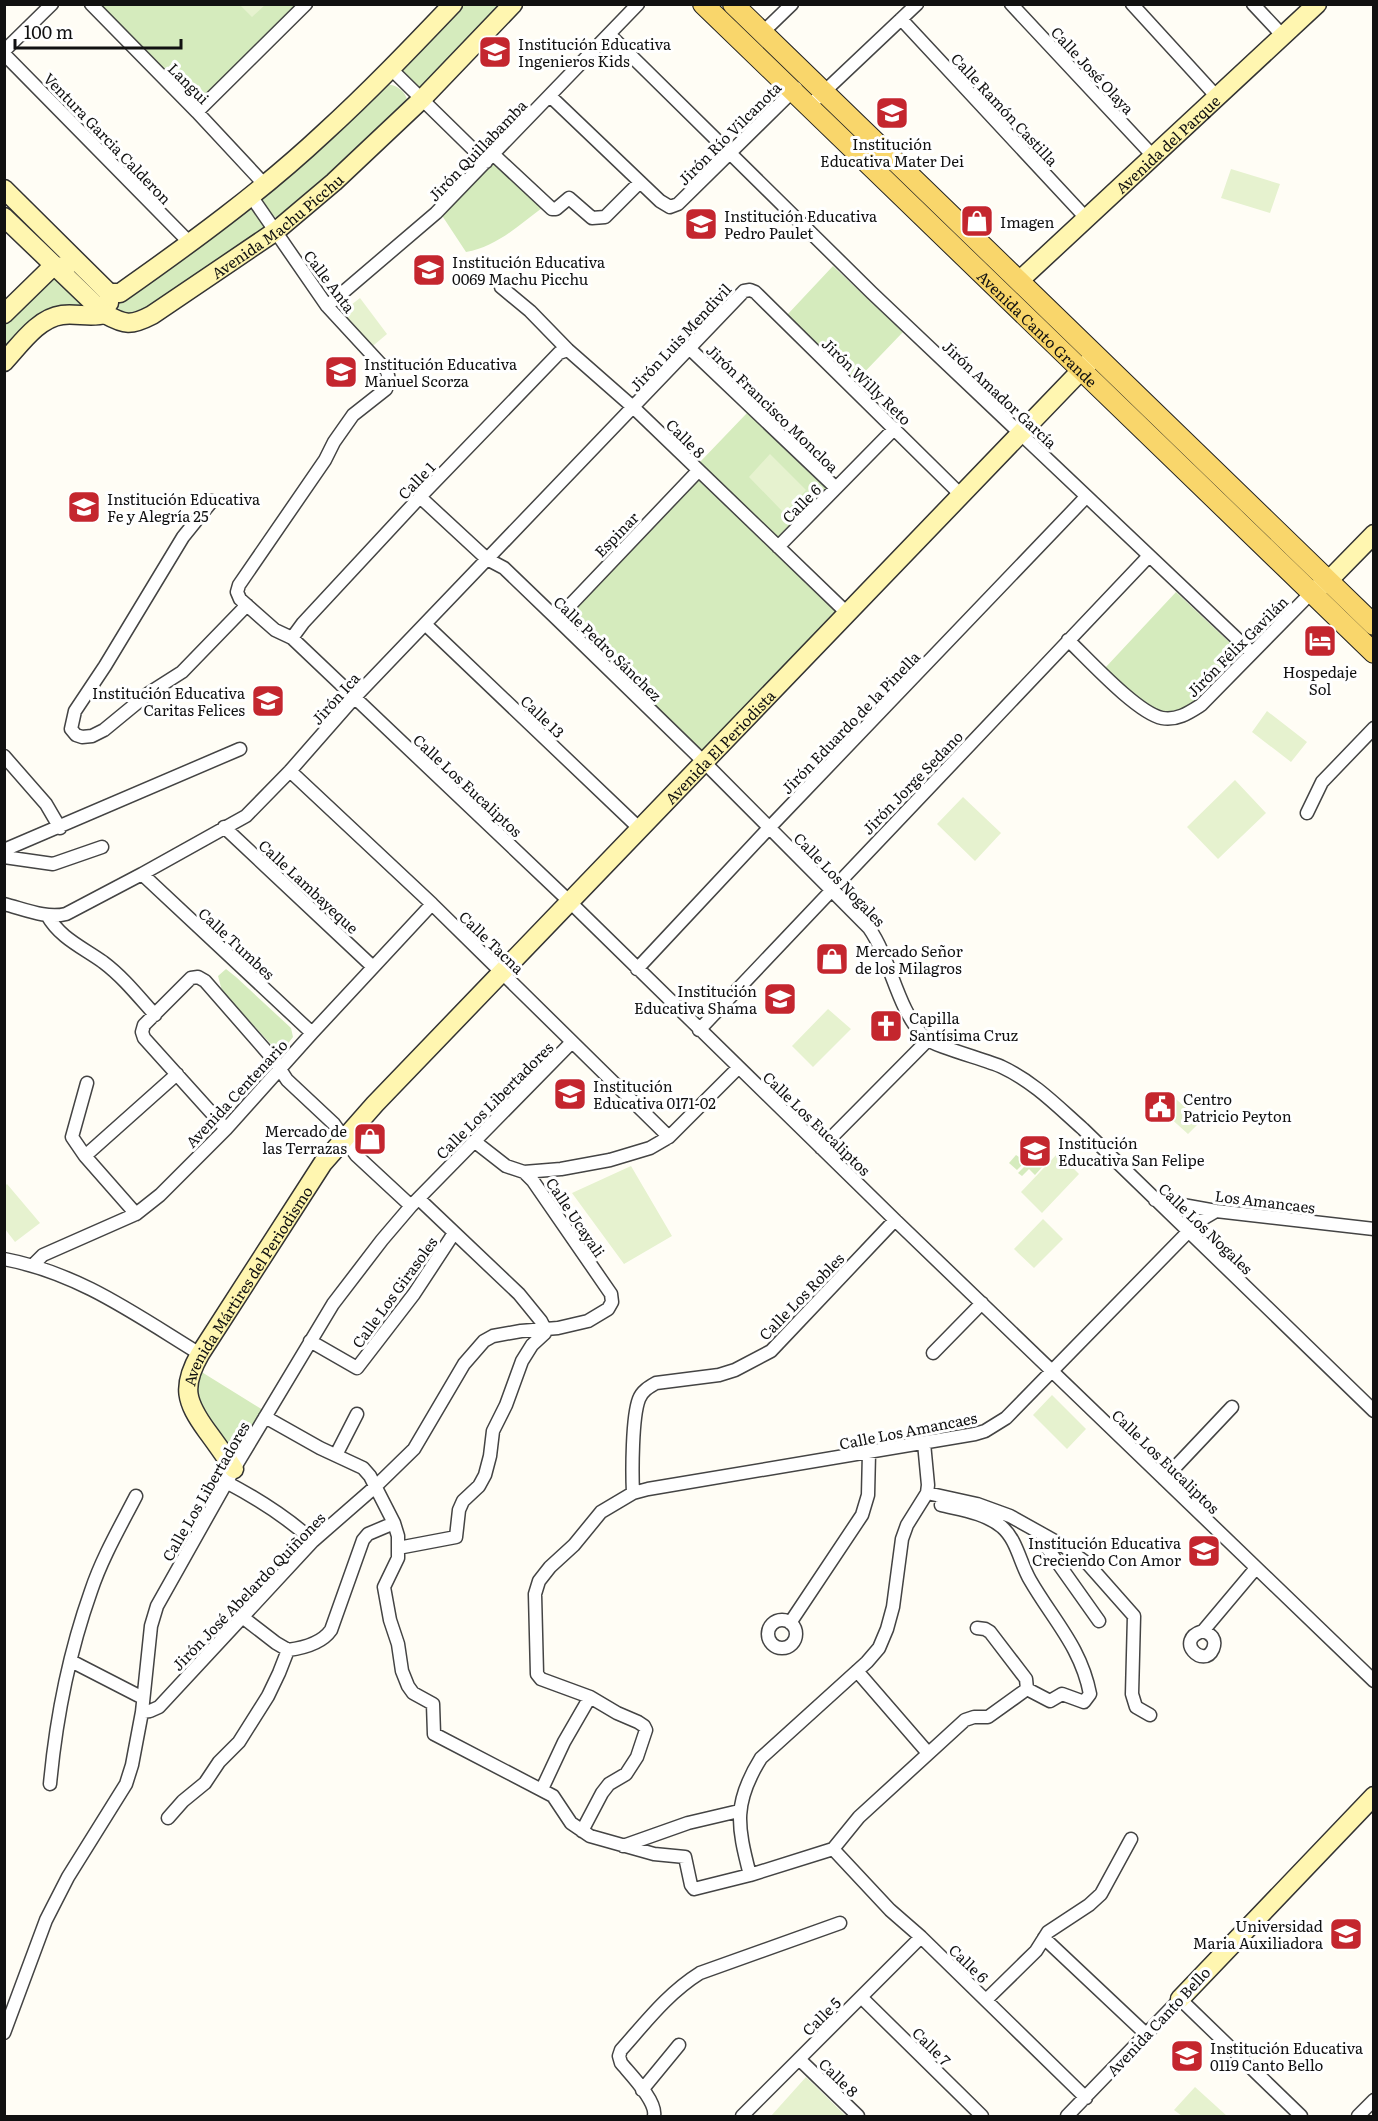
<svg xmlns="http://www.w3.org/2000/svg" width="1378" height="2121" font-family="Literata,serif">
<rect width="100%" height="100%" fill="#fffdf5"/>
<!-- green -->
<path fill="#d5ebbd" d="M101,5H299L199,105Z
M458,5H507L422,88L415,87L402,72V67Z
M382,84C395,84 406,89 408,104L284,219C271,218 263,211 261,197Z
M496,161L542,208C518,226 496,247 466,252L441,214Z
M247,208L254,209L264,222L265,228L139,318L118,312L119,301Z
M833,266L903,332L855,382L787,315Z
M50,277L62,280L89,307L71,308L5,355V321Z
M747,413L827,489L778,539L700,462Z
M699,479L838,613L702,754L564,620Z
M1176,592L1243,655C1219,679 1186,728 1146,707C1132,700 1116,680 1105,668Z
M226,969L236,977L291,1028L293,1037L280,1054L222,991L218,976Z
M1029,1147L1035,1152L1017,1170L1009,1163L1016,1155L1019,1157Z
M1035,1156L1044,1165L1035,1175L1029,1169L1022,1176L1018,1173Z
M200,1371L263,1410L232,1455L209,1425L193,1385Z"/>
<!-- pitch -->
<path fill="#e6f2cf" d="M240,5H265L252,17Z
M1231,169L1280,184L1270,213L1221,198Z
M360,298L387,334L368,350L342,312Z
M770,454L806,490L784,513L749,477Z
M1267,711L1307,742L1291,762L1252,732Z
M1235,780L1266,813L1218,859L1187,827Z
M963,797L1001,833L975,861L937,824Z
M828,1009L851,1029L813,1067L792,1046Z
M1169,1093L1201,1121L1188,1134L1157,1106Z
M1058,1153L1079,1174L1042,1213L1021,1192Z
M631,1166L672,1236L624,1264L572,1193Z
M7,1184L40,1223L15,1242L5,1229V1186Z
M1043,1219L1063,1239L1034,1268L1014,1249Z
M1052,1395L1086,1429L1067,1449L1033,1415Z
M806,2077L846,2116H771Z
M1195,2087L1227,2116H1182L1174,2110Z"/>
<g fill="none" stroke-linecap="round" stroke-linejoin="round">
<defs>
<path id="street" d="M91,4L197,112L265,185
M1011,4L1153,156
M1132,4L1217,97
M1253,4L1283,36
M901,19L1086,218
M762,33L792,4
M610,35L872,293L1252,653
M4,51L52,4
M4,54L190,243
M391,69L486,162
M550,96L660,201L670,207L678,204L796,88
M808,107L917,4
M197,112L306,4
M494,155L552,209H556L569,198L592,218L605,217L640,182
M251,196L327,306L387,371L389,380L386,389L353,415L334,442L325,460L239,585L237,592L240,599L275,630L292,638L570,902L895,1220L1374,1681
M501,287L530,311L568,350L634,408L847,613
M327,306L436,213L638,4
M690,349L836,488
M420,497L487,559L504,568L557,619L704,762L869,928C892,961 896,1008 925,1038C933,1046 987,1060 1002,1067C1034,1082 1057,1106 1083,1129L1374,1411
M212,501L183,537L105,666L75,711L71,729L76,735L82,737L92,736L104,730L149,693L182,672L247,605
M778,547L895,428
M557,619L698,471
M425,624L640,829
M292,638L303,623L420,497L559,353L568,350
M1068,640C1088,659 1137,713 1162,718C1177,721 1190,712 1201,705L1311,593
M4,756L46,804L60,828
M290,771L432,904L669,1137
M1307,813L1322,782L1374,728
M224,827L373,967
M4,850L240,749
M4,857L53,864L102,847
M142,874L312,1033
M4,904C24,909 46,919 66,914L142,874L246,816L290,771L354,698L744,291L750,290L755,292L962,496
M47,915C60,938 82,947 103,962C123,977 138,996 155,1015
M637,969L769,828L1086,497
M699,1030L1148,557
M87,1083L72,1137L85,1156L136,1214
M226,1129L144,1038L142,1032L144,1025L191,978L198,977L205,981L274,1060L287,1080L334,1124L356,1155L411,1206
M821,1148L927,1041
M85,1156L177,1074
M524,1172L561,1169L610,1160L650,1148L669,1137L738,1068
M419,1199L519,1294L541,1321L545,1329
M1155,1200L1216,1211L1374,1229
M4,1259C79,1273 136,1315 200,1354
M33,1265L43,1255L136,1214L160,1195L226,1129L312,1033L432,904
M310,1341L357,1368L414,1294L454,1233
M933,1353L982,1303
M265,1417L320,1448L363,1468L370,1476L394,1523L398,1536V1558L384,1587L390,1620L398,1644L402,1671L408,1686L413,1693L433,1704L434,1734L553,1796L571,1823L590,1836L654,1854L685,1857L691,1885L694,1889L750,1875L833,1849L859,1817L965,1720L974,1717H988L1027,1689L1026,1679L990,1632L985,1629L977,1628
M336,1455L357,1414
M1164,1479L1232,1407
M226,1482C258,1499 287,1517 313,1541
M633,1493C632,1472 632,1417 639,1399C642,1391 649,1387 656,1383L719,1375L735,1370L771,1351L895,1220
M927,1493L977,1504L1010,1516L1062,1545L1088,1564L1134,1616L1132,1694L1136,1707L1150,1715
M941,1505C962,1510 985,1513 1002,1527C1017,1540 1020,1563 1030,1580C1053,1620 1081,1647 1090,1694L1084,1702L1062,1694L1050,1701L1027,1689
M1041,1534L1043,1542L1099,1621
M398,1548L456,1537L459,1510L463,1501L479,1486L485,1475L490,1456L493,1431L506,1405L522,1361L532,1345L545,1333V1329
M241,1616L276,1643L288,1650C303,1648 322,1643 331,1630L363,1540L368,1534L394,1523
M768 1634a14 14 0 1 1 28 0a14 14 0 1 1-28 0Z
M790,1623L862,1515L868,1495L869,1453
M1203,1631C1211,1634 1217,1639 1213,1649C1204,1670 1173,1640 1203,1631L1256,1568
M71,1661L143,1698
M857,1671L928,1753
M142,1712L150,1711L159,1707L313,1541L376,1486L414,1449L464,1364L484,1341L493,1336L521,1331L558,1328L588,1321L608,1309L612,1302L611,1294L533,1181L524,1172L506,1166L474,1141
M50,1784C56,1719 69,1653 91,1591C102,1558 120,1527 136,1496
M542,1789L564,1742L590,1697
M168,1818L183,1801L205,1783L219,1762L239,1742L268,1696L279,1673L288,1650
M582,1831L602,1793L609,1784L626,1774L637,1757L646,1730L644,1726L638,1722L617,1713L590,1697L541,1679L537,1674L535,1594L539,1581L550,1567L574,1545L601,1512L633,1493L648,1489L975,1434L985,1431L1006,1418L1188,1232L1199,1221L1216,1211
M623,1846L688,1823L739,1811
M833,1849L890,1910L921,1937L1086,2098
M750,1875C737,1825 733,1803 761,1758L867,1662L879,1648L887,1629L893,1607L902,1539L907,1525L927,1493L928,1485L924,1443
M1044,1938L1146,2034
M861,1997L982,2116
M986,2000L1036,1951L1048,1932L1089,1905L1101,1894L1131,1839
M4,2033L46,1920L68,1877L126,1784L132,1765L142,1712L151,1626L157,1606L234,1469L333,1304L382,1240L411,1206L572,1042
M799,2059L858,2116
M642,2090L679,2045
M654,2116C657,2101 631,2075 621,2063L619,2056L621,2050C646,2022 668,1993 700,1973L840,1923
M742,2116L921,1937
M1067,2116L1180,1999L1301,2116
M1358,2116L1374,2100"/>
<g id="secondary">
<path d="M4,189L109,293V303"/>
<path id="s1" d="M4,217L105,314C125,325 131,326 152,315L276,231L334,182L422,99L513,4"/>
<path id="s2" d="M1019,281L1317,4"/>
<path d="M109,293H120C191,243 261,192 324,133C369,92 411,48 453,4"/>
<path d="M4,314L48,271L55,267L67,266"/>
<path d="M4,362C20,345 38,318 62,315C76,313 91,318 105,314"/>
<path d="M1311,593L1328,581L1374,534"/>
<path id="s3" d="M234,1469C225,1456 216,1443 207,1431C186,1402 181,1387 200,1354L323,1163L375,1104L1092,359"/>
<path d="M1180,1999L1374,1796"/>
</g>
<g id="primary">
<path id="s4" d="M703,4L1374,653"/>
<path d="M733,4L1374,625"/>
</g>
</defs>
<!-- street casing -->
<use href="#street" stroke="#444" stroke-width="15"/>
<!-- secondary casing -->
<use href="#secondary" stroke="#333" stroke-width="21"/>
<!-- primary casing -->
<use href="#primary" stroke="#222" stroke-width="22"/>
<!-- street -->
<use href="#street" stroke="#fff" stroke-width="12"/>
<!-- secondary -->
<use href="#secondary" stroke="#fff6b0" stroke-width="18"/>
<!-- primary -->
<use href="#primary" stroke="#f9d66b" stroke-width="20"/>
</g>
<!-- icons -->
<defs>
<symbol id="school-square" viewBox="-11 -11 22 22"><rect x="-9" y="-9" width="18" height="18" rx="4" fill="#c4262e" stroke="#fff"/><path d="M0-5L7-2L0 1L-7-2ZM-4 1L0 2.5L4 1V4Q0 6-4 4Z" fill="#fff"/></symbol>
<symbol id="shop-square" viewBox="-11 -11 22 22"><rect x="-9" y="-9" width="18" height="18" rx="4" fill="#c4262e" stroke="#fff"/><path d="M-5-2.5h2.3a2.7 3.5 0 0 1 5.4 0H5L5.5 6h-11ZM-1.5-2.5h3a1.5 2.3 0 0 0-3 0Z" fill="#fff"/></symbol>
<symbol id="hotel-square" viewBox="-11 -11 22 22"><rect x="-9" y="-9" width="18" height="18" rx="4" fill="#c4262e" stroke="#fff"/><path d="M-6-4.5h1.5V1H6V5H4.5V3h-9V5H-6ZM-4 0a1.8 1.8 0 1 1 3.6 0ZM.5 0V-2.5h3Q6-2.5 6 0Z" fill="#fff"/></symbol>
<symbol id="church-square" viewBox="-11 -11 22 22"><rect x="-9" y="-9" width="18" height="18" rx="4" fill="#c4262e" stroke="#fff"/><path d="M-1.2-6h2.4v3.5h3.3v2.4h-3.3V6h-2.4V-.1h-3.3v-2.4h3.3Z" fill="#fff"/></symbol>
<symbol id="civic-square" viewBox="-11 -11 22 22"><rect x="-9" y="-9" width="18" height="18" rx="4" fill="#c4262e" stroke="#fff"/><path d="M-.6-6.5H3V-4.5H.6V-3L4-1V1h2V6H-6V1h2V-1L-.6-3ZM-1.2 2.5V6h2.4V2.5Z" fill="#fff"/></symbol>
<symbol id="university-square" viewBox="-11 -11 22 22"><rect x="-9" y="-9" width="18" height="18" rx="4" fill="#c4262e" stroke="#fff"/><path d="M0-5L7-2L0 1L-7-2ZM-4 1L0 2.5L4 1V4Q0 6-4 4Z" fill="#fff"/></symbol>
</defs>
<g fill-rule="evenodd">
<use href="#school-square" x="476" y="33" width="38" height="38"/>
<use href="#school-square" x="873" y="94" width="38" height="38"/>
<use href="#shop-square" x="958" y="202" width="38" height="38"/>
<use href="#school-square" x="682" y="205" width="38" height="38"/>
<use href="#school-square" x="410" y="251" width="38" height="38"/>
<use href="#school-square" x="322" y="353" width="38" height="38"/>
<use href="#school-square" x="65" y="488" width="38" height="38"/>
<use href="#hotel-square" x="1301" y="622" width="38" height="38"/>
<use href="#school-square" x="249" y="682" width="38" height="38"/>
<use href="#shop-square" x="813" y="940" width="38" height="38"/>
<use href="#school-square" x="761" y="980" width="38" height="38"/>
<use href="#church-square" x="867" y="1007" width="38" height="38"/>
<use href="#school-square" x="551" y="1075" width="38" height="38"/>
<use href="#civic-square" x="1141" y="1088" width="38" height="38"/>
<use href="#shop-square" x="351" y="1120" width="38" height="38"/>
<use href="#school-square" x="1016" y="1132" width="38" height="38"/>
<use href="#school-square" x="1185" y="1532" width="38" height="38"/>
<use href="#university-square" x="1327" y="1915" width="38" height="38"/>
<use href="#school-square" x="1168" y="2037" width="38" height="38"/>
</g>
<g text-anchor="middle" dominant-baseline="central" stroke-width="6" stroke-linejoin="round" paint-order="stroke">
<!-- poi labels -->
<g font-size="15" fill="#111" stroke="#fff" text-anchor="start">
<text x="518" y="43">Institución Educativa<tspan x="518" dy="17">Ingenieros Kids</tspan></text>
<text x="892" y="143" text-anchor="middle">Institución<tspan x="892" dy="17">Educativa Mater Dei</tspan></text>
<text x="724" y="215">Institución Educativa<tspan x="724" dy="17">Pedro Paulet</tspan></text>
<text x="1000" y="221">Imagen</text>
<text x="452" y="261">Institución Educativa<tspan x="452" dy="17">0069 Machu Picchu</tspan></text>
<text x="364" y="363">Institución Educativa<tspan x="364" dy="17">Manuel Scorza</tspan></text>
<text x="107" y="498">Institución Educativa<tspan x="107" dy="17">Fe y Alegría 25</tspan></text>
<text x="1320" y="671" text-anchor="middle">Hospedaje<tspan x="1320" dy="17">Sol</tspan></text>
<text x="245" y="692" text-anchor="end">Institución Educativa<tspan x="245" dy="17">Caritas Felices</tspan></text>
<text x="855" y="950">Mercado Señor<tspan x="855" dy="17">de los Milagros</tspan></text>
<text x="757" y="990" text-anchor="end">Institución<tspan x="757" dy="17">Educativa Shama</tspan></text>
<text x="909" y="1017">Capilla<tspan x="909" dy="17">Santísima Cruz</tspan></text>
<text x="593" y="1085">Institución<tspan x="593" dy="17">Educativa 0171-02</tspan></text>
<text x="1183" y="1098">Centro<tspan x="1183" dy="17">Patricio Peyton</tspan></text>
<text x="347" y="1130" text-anchor="end">Mercado de<tspan x="347" dy="17">las Terrazas</tspan></text>
<text x="1058" y="1142">Institución<tspan x="1058" dy="17">Educativa San Felipe</tspan></text>
<text x="1181" y="1542" text-anchor="end">Institución Educativa<tspan x="1181" dy="17">Creciendo Con Amor</tspan></text>
<text x="1323" y="1925" text-anchor="end">Universidad<tspan x="1323" dy="17">Maria Auxiliadora</tspan></text>
<text x="1210" y="2047">Institución Educativa<tspan x="1210" dy="17">0119 Canto Bello</tspan></text>
</g>
<!-- street labels -->
<g font-size="15" fill="#111" stroke="#fff">
<text transform="translate(1093 70) rotate(47)">Calle José Olaya</text>
<text transform="translate(189 83) rotate(45)">Langui</text>
<text transform="translate(1005 109) rotate(47)">Calle Ramón Castilla</text>
<text transform="translate(729 133) rotate(-45)">Jirón Río Vilcanota</text>
<text transform="translate(108 138) rotate(46)">Ventura Garcia Calderon</text>
<text stroke="none"><textPath href="#s2" startOffset="202">Avenida del Parque</textPath></text>
<text transform="translate(477 150) rotate(-46)">Jirón Quillabamba</text>
<text stroke="none"><textPath href="#s1" startOffset="344">Avenida Machu Picchu</textPath></text>
<text transform="translate(330 281) rotate(53)">Calle Anta</text>
<text stroke="none"><textPath href="#s4" startOffset="466">Avenida Canto Grande</textPath></text>
<text transform="translate(680 337) rotate(-47)">Jirón Luis Mendivil</text>
<text transform="translate(867 381) rotate(44)">Jirón Willy Reto</text>
<text transform="translate(1000 394) rotate(43)">Jirón Amador García</text>
<text transform="translate(773 408) rotate(44)">Jirón Francisco Moncloa</text>
<text transform="translate(686 438) rotate(45)">Calle 8</text>
<text transform="translate(416 480) rotate(-46)">Calle 1</text>
<text transform="translate(801 503) rotate(-45)">Calle 6</text>
<text transform="translate(616 534) rotate(-46)">Espinar</text>
<text transform="translate(1237 646) rotate(-45)">Jirón Félix Gavilán</text>
<text transform="translate(608 648) rotate(44)">Calle Pedro Sánchez</text>
<text transform="translate(335 698) rotate(-48)">Jirón Ica</text>
<text transform="translate(543 716) rotate(44)">Calle 13</text>
<text transform="translate(850 722) rotate(-46)">Jirón Eduardo de la Pinella</text>
<text stroke="none"><textPath href="#s3" startOffset="933">Avenida El Periodista</textPath></text>
<text transform="translate(912 782) rotate(-46)">Jirón Jorge Sedano</text>
<text transform="translate(468 785) rotate(43)">Calle Los Eucaliptos</text>
<text transform="translate(840 879) rotate(46)">Calle Los Nogales</text>
<text transform="translate(309 886) rotate(43)">Calle Lambayeque</text>
<text transform="translate(492 942) rotate(44)">Calle Tacna</text>
<text transform="translate(237 943) rotate(43)">Calle Tumbes</text>
<text transform="translate(236 1093) rotate(-47)">Avenida Centenario</text>
<text transform="translate(494 1100) rotate(-45)">Calle Los Libertadores</text>
<text transform="translate(817 1123) rotate(44)">Calle Los Eucaliptos</text>
<text transform="translate(1265 1201) rotate(7)">Los Amancaes</text>
<text transform="translate(576 1217) rotate(56)">Calle Ucayali</text>
<text transform="translate(1206 1228) rotate(44)">Calle Los Nogales</text>
<text stroke="none"><textPath href="#s3" startOffset="213">Avenida Mártires del Periodismo</textPath></text>
<text transform="translate(394 1292) rotate(-54)">Calle Los Girasoles</text>
<text transform="translate(801 1296) rotate(-46)">Calle Los Robles</text>
<text transform="translate(908 1430) rotate(-11)">Calle Los Amancaes</text>
<text transform="translate(1166 1461) rotate(44)">Calle Los Eucaliptos</text>
<text transform="translate(205 1491) rotate(-60)">Calle Los Libertadores</text>
<text transform="translate(248 1591) rotate(-46)">Jirón José Abelardo Quiñones</text>
<text transform="translate(969 1963) rotate(44)">Calle 6</text>
<text transform="translate(821 2016) rotate(-45)">Calle 5</text>
<text transform="translate(1158 2021) rotate(-47)">Avenida Canto Bello</text>
<text transform="translate(932 2046) rotate(45)">Calle 7</text>
<text transform="translate(839 2077) rotate(44)">Calle 8</text>
</g>
</g>
<!-- border -->
<rect width="1378" height="2121" fill="none" stroke="#111111" stroke-width="12"/>
<!-- scale -->
<path d="M15 39v9h166v-9" fill="none" stroke="#111111" stroke-width="3"/>
<text x="24" y="39" font-size="18" fill="#111111" stroke="#ffffff" stroke-width="4.5" paint-order="stroke">100 m</text>
</svg>
